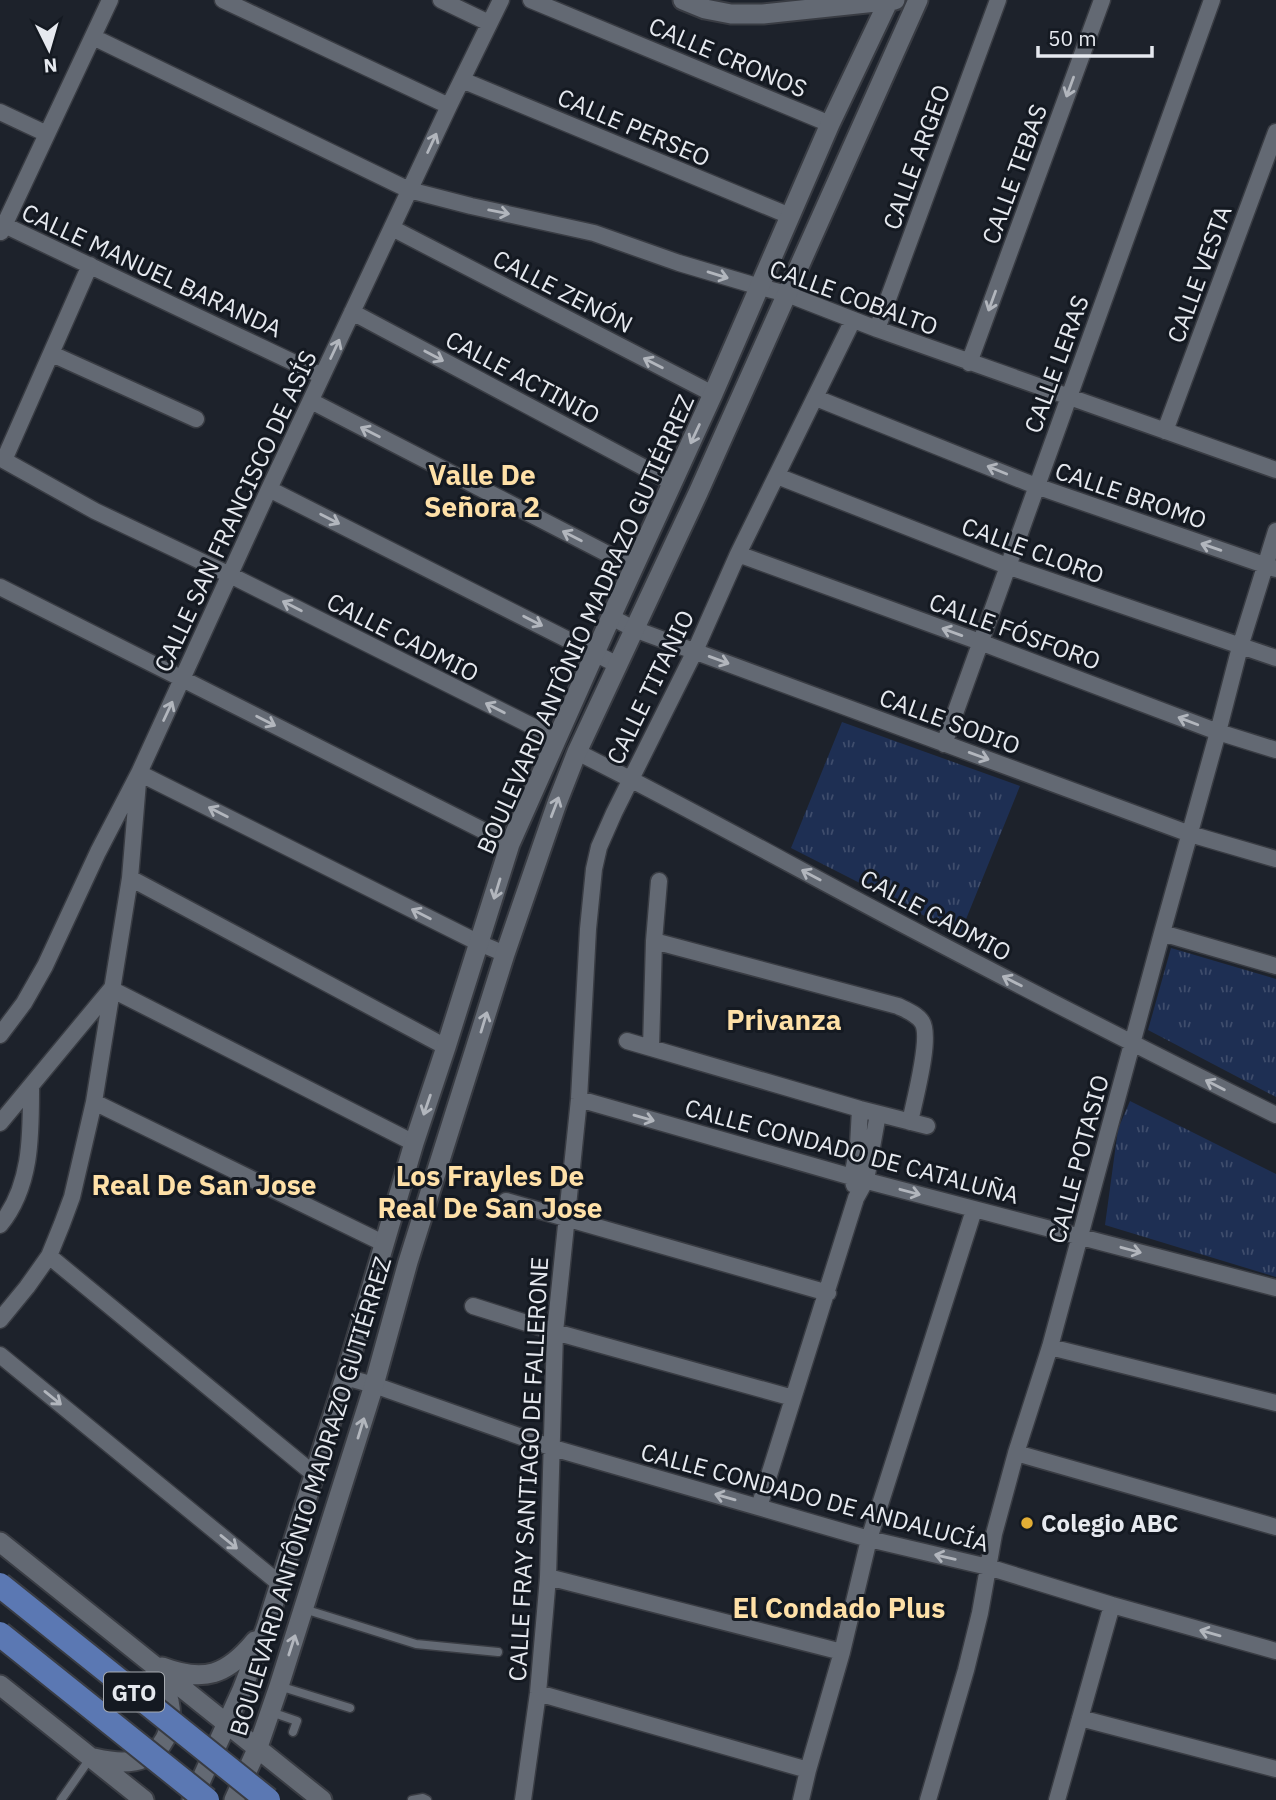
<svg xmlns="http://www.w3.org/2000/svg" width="1276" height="1800" font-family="'IBM Plex Sans',sans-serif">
<defs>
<pattern id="park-tufts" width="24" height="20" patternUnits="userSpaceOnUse" patternTransform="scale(1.75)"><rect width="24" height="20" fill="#1e2f53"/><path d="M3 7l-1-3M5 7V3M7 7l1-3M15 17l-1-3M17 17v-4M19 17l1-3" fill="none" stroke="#3f4d6c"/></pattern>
</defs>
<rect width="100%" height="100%" fill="#1d222b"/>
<!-- park -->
<path fill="url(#park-tufts)" d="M842,722L1020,786L960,934L791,848Z
M1171,948L1276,979V1097L1148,1030Z
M1130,1101L1276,1174V1277L1105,1225L1118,1129Z"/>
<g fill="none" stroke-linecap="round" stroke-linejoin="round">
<defs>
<path id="service" d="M304,1609L416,1644L498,1652
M279,1686L350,1708
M271,1712L297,1721L293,1732
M61,1800L91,1757
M412,1800L423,1798L427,1800"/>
<path id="minor" d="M223,0L449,106
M441,0L489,23
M531,0L830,124
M93,37L409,190L471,206L594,233L679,263L760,287L787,294L877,329L1276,470
M462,80L790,216
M0,112L47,134
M0,223L322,376
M392,228L713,394
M1,232L110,0
M352,312L673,483
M877,329L998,0
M52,354L196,419
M969,363L1102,0
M816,398L1036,486L1276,569
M311,401L633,567
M1165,431L1276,132
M0,458L95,511L230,575L556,738
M4,460L90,265
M777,476L1007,566L1276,658
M269,489L618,665
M738,554L980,642L1218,732L1276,750
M0,587L510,844
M611,617L634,629L1190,834L1276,859
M944,744L1212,0
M577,752C695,811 810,876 927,937C1043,998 1159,1057 1276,1115
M139,773L479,943L505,954
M130,878L446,1047
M1162,933L1276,966
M654,941L898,1006C906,1010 917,1014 922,1022C932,1037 914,1102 910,1122
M0,1035L24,1003L45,966L98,852L139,773L269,489L449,106L501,0
M627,1041L860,1109L927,1126
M651,1048L654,941L659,881
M579,1099L852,1177L1276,1288
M94,1102L385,1244
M0,1123L111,989L414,1143
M854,1185L852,1177L858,1146L860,1109
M506,1201L828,1293
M0,1225C32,1186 31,1134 31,1087
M49,1256L315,1475
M473,1306L555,1332L793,1398
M0,1320L27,1287L49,1256L62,1224L72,1197L94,1102L130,878L138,782
M1050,1347L1276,1403
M0,1355L280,1584
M345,1377L374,1385L553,1448L869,1539L988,1567L1112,1605L1276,1651
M1016,1453L1276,1527
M759,1507L856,1198L866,1180L878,1114
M548,1577L842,1652
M538,1693L808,1770
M1080,1718L1276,1769
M523,1800L538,1693L548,1577L555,1332L579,1099L588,929L594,869L599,847L614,813L695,651L738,554L853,320
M801,1800L808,1770L842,1652L869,1539L974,1210
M928,1800L966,1670L980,1613L994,1534L1016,1453L1050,1347L1162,933L1218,732L1240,647L1276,531
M1057,1800L1112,1605"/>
<path id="tertiary" d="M683,0L705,9L731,14H763L895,0
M0,1542L322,1800
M162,1667C204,1683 227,1675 255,1641
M0,1685L144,1800
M94,1758C103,1760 113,1762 122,1762C158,1762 176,1735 169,1701C167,1690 161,1680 155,1670
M192,1800L242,1690L266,1628L345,1377L414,1143L446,1047L510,844L611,617L713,394L830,124L889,0
M234,1800L258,1747L279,1686L374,1385L408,1262L505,954L557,803L577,752L698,493L918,0"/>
</defs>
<!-- service casing -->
<use href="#service" stroke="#393c43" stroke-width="11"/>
<!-- minor casing -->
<use href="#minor" stroke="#393c43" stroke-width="19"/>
<!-- tertiary casing -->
<use href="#tertiary" stroke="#393c43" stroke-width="23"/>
<!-- service -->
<use href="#service" stroke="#636973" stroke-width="8"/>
<!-- minor -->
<use href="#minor" stroke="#636973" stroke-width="16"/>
<!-- tertiary -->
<use href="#tertiary" stroke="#636973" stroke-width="19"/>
<defs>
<path id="primary-bridge" d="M0,1585L268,1800
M0,1634L207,1800"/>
</defs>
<!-- primary-bridge casing -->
<use href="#primary-bridge" stroke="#393c43" stroke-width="28" stroke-linecap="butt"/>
<!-- primary-bridge -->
<use href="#primary-bridge" stroke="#5b78b3" stroke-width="24"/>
</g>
<!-- one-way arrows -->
<defs><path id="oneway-shaft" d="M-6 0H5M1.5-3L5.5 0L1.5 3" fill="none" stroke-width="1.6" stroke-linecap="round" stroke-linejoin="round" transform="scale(1.75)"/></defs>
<g stroke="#b2b6bd">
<use href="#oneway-shaft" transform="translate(1070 87) rotate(110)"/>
<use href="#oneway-shaft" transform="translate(432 143) rotate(-65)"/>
<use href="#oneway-shaft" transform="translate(499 212) rotate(11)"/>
<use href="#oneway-shaft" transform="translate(718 275) rotate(17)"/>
<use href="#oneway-shaft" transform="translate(992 301) rotate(110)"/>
<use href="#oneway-shaft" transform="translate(335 349) rotate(-65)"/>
<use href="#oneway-shaft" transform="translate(434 356) rotate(28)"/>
<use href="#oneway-shaft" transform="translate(653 363) rotate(-153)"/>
<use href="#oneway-shaft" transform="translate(370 432) rotate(-153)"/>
<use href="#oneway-shaft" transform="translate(695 434) rotate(115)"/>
<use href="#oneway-shaft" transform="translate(997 470) rotate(-158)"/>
<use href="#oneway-shaft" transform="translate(330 519) rotate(27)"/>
<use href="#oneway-shaft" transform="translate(572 536) rotate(-153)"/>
<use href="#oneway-shaft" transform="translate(1211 547) rotate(-161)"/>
<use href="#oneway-shaft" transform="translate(292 606) rotate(-153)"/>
<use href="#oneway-shaft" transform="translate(533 621) rotate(27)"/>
<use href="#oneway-shaft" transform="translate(952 632) rotate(-160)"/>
<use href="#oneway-shaft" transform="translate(719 660) rotate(20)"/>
<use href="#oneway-shaft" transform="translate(495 708) rotate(-153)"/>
<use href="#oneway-shaft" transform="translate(168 711) rotate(-65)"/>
<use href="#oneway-shaft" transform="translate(266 721) rotate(27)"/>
<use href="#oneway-shaft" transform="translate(1188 721) rotate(-159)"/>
<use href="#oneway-shaft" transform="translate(979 756) rotate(20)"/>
<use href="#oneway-shaft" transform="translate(555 807) rotate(-69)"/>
<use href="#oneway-shaft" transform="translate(218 812) rotate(-153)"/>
<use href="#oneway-shaft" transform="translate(811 875) rotate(-152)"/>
<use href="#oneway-shaft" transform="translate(497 889) rotate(107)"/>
<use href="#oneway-shaft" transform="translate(421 914) rotate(-153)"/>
<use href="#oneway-shaft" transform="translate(1012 981) rotate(-153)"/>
<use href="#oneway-shaft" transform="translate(484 1022) rotate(-73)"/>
<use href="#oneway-shaft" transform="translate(1215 1085) rotate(-153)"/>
<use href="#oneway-shaft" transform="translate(427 1105) rotate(109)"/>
<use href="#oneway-shaft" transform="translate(644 1118) rotate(16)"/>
<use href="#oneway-shaft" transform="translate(910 1192) rotate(15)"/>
<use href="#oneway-shaft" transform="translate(1131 1250) rotate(15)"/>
<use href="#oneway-shaft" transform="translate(53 1398) rotate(39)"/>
<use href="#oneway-shaft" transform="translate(361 1428) rotate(-73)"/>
<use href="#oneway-shaft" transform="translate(725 1497) rotate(-164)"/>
<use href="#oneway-shaft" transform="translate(229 1542) rotate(39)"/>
<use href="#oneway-shaft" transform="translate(945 1557) rotate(-167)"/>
<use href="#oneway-shaft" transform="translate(1210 1633) rotate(-164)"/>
<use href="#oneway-shaft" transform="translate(292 1645) rotate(-72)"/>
</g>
<!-- markers -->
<circle fill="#e3ae35" stroke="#141921" stroke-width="2.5" cx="1027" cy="1523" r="7"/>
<g text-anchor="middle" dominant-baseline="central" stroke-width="6" stroke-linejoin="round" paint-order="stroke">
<!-- shield labels -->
<rect fill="#141921" stroke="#a7abb1" stroke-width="2" x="104" y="1672.5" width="60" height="39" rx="5"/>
<g font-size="23" font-weight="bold" fill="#e6e9ef">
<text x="134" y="1692">GTO</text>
</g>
<!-- street labels -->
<g font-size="24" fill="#e6e9ef" stroke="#141921">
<text transform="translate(728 57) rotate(23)">CALLE CRONOS</text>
<text transform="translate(634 127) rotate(23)">CALLE PERSEO</text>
<text transform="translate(916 157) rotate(-70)">CALLE ARGEO</text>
<text transform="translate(1014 174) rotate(-70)">CALLE TEBAS</text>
<text transform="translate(152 270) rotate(25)">CALLE MANUEL BARANDA</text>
<text transform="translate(1199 274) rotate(-70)">CALLE VESTA</text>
<text transform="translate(563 291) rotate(27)">CALLE ZENÓN</text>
<text transform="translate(854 297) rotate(20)">CALLE COBALTO</text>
<text transform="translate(1056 364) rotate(-70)">CALLE LERAS</text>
<text transform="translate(523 377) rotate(28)">CALLE ACTINIO</text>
<text transform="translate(1131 495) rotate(19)">CALLE BROMO</text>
<text transform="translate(235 511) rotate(-65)">CALLE SAN FRANCISCO DE ASÍS</text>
<text transform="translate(1033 550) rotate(20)">CALLE CLORO</text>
<text transform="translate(585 624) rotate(-66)">BOULEVARD ANTÔNIO MADRAZO GUTIÉRREZ</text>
<text transform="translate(1015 631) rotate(20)">CALLE FÓSFORO</text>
<text transform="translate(403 637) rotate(27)">CALLE CADMIO</text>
<text transform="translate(650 687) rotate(-64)">CALLE TITANIO</text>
<text transform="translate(950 721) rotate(20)">CALLE SODIO</text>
<text transform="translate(936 915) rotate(28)">CALLE CADMIO</text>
<text transform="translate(852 1151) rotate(15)">CALLE CONDADO DE CATALUÑA</text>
<text transform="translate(1078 1159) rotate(-75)">CALLE POTASIO</text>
<text transform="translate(528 1469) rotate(-87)">CALLE FRAY SANTIAGO DE FALLERONE</text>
<text transform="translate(310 1496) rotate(-73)">BOULEVARD ANTÔNIO MADRAZO GUTIÉRREZ</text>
<text transform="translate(815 1497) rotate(15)">CALLE CONDADO DE ANDALUCÍA</text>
</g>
<!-- poi labels -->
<g font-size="24" font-weight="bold" fill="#e6e9ef" stroke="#141921" text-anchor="start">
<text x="1041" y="1523">Colegio ABC</text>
</g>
<!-- quarter labels -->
<g font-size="28" font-weight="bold" fill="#fee0a7" stroke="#141921">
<text x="482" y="474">Valle De<tspan x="482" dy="32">Señora 2</tspan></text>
<text x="784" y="1019">Privanza</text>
<text x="490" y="1175">Los Frayles De<tspan x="490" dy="32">Real De San Jose</tspan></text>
<text x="204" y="1184">Real De San Jose</text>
<text x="839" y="1607">El Condado Plus</text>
</g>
</g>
<!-- north arrow -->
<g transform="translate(49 49) rotate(175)" stroke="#141921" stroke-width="5" paint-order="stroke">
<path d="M0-5L12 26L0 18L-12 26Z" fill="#e6e9ef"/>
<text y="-10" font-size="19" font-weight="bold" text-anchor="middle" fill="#e6e9ef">N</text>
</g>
<!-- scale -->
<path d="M1038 46v10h114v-10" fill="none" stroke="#e6e9ef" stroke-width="3.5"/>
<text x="1048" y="46" font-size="21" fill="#e6e9ef" stroke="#141921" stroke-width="5" paint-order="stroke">50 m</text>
</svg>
